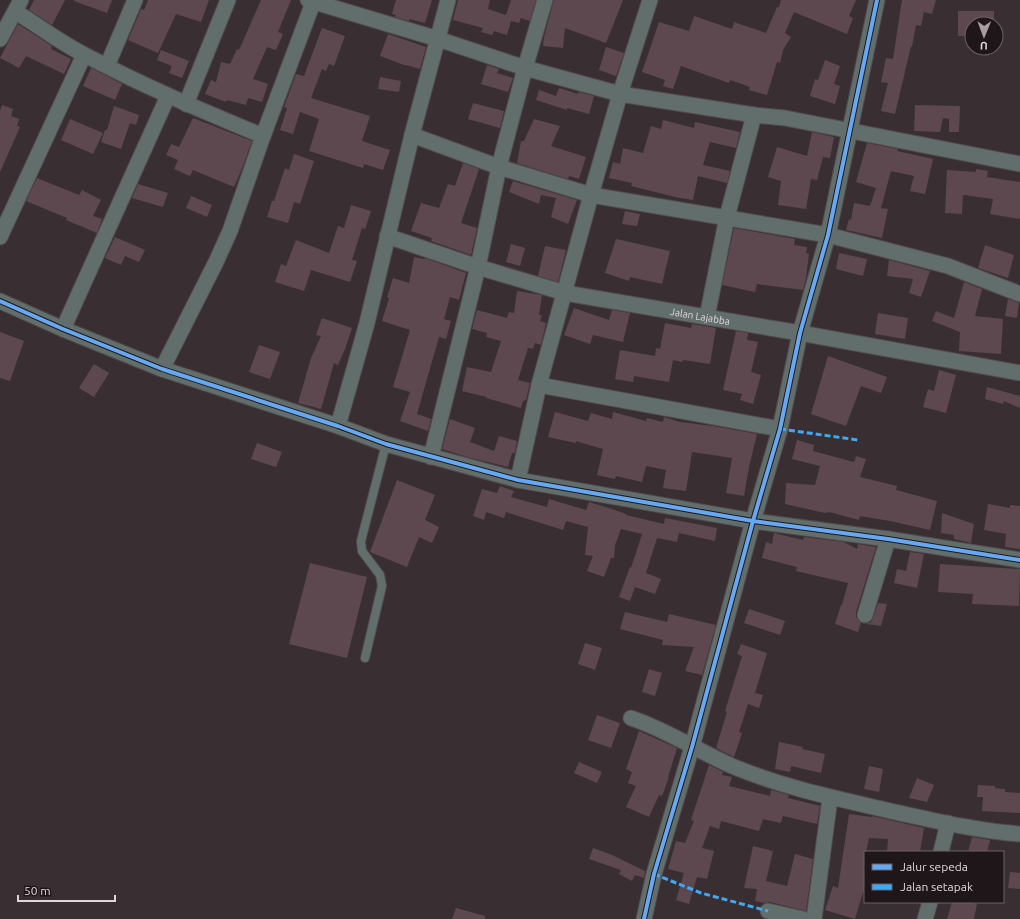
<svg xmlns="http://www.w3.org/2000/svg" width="1020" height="919" font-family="Ubuntu,sans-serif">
<rect width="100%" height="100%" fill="#392f32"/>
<!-- building -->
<path fill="#5d484f" d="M34,0H65L52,25L29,10Z
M74,0H112L107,13L74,1Z
M148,0H209L201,22L176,14L158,53L128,40L141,9L144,10Z
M261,0H291L278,32L283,34L276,50L267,47L253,79L268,84L262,102L248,98L246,105L227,100L226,102L205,94L211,80L216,82L221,62L230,64L237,49L239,50Z
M396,0H432L425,23L409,19V21L395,17L396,15L392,14Z
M458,0H490L488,9L506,15L511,0H536L530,21L521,18L519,23L511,21L507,35L494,31L492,35L481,32L483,28L453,20Z
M554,0H623L606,43L565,28L563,48L543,46L544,37Z
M781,0H856L849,16L853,18L847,34L794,12L785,33L791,37L783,50L780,63L777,62L767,95L749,90L750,87L730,80L729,83L681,66L673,89L663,86L665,80L642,72L659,22L689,31L694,16L732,29L734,22L766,33L777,7H779Z
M902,0H936L932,14L924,12L921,26L916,25L912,47L911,46L895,114L881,111L888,83L881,82L886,58L893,59Z
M958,11H994V24H972V36H958Z
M18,24L52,46L51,49L71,59L64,74L26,56L19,68L0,58Z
M322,28L345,36L334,66L329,64L326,71L322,69L311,98L370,116L362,141L390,150L383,170L364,164L363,168L309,151L319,119L300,112L293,134L280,130L287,108L284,107L296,74L304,76Z
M388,34L426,47L420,69L406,65H404L380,56Z
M606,47L624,53L616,76L599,70Z
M161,50L189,61L182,78L169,73L172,66L157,60Z
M825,60L840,66L834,84L840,86L835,104L810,96L815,79L818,80Z
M487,65L499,69L497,73L513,78L508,92L481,84Z
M91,68L122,84L115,100L83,86Z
M380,77L401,81L399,92L378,89Z
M559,88L578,94L579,92L594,96L589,114L567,108V110L536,100L539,90L556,96Z
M473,103L504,111L500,128L468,119Z
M2,105L13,109L11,116L19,119L17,126L20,127L0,172V111Z
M915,105L960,106L959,132H949V119L943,118L940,132L914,131Z
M114,106L139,115L136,125L130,123L121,149L101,142L105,130H107Z
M193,118L252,141L241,171L234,187L193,170L190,176L174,169L178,160L166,155L171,144L179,147Z
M70,119L103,133L93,154L61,140Z
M534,119L560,126L551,146L586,157L579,179L569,176L568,179L517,163L521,141H524Z
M663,120L694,128L695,122L740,132L736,148L710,142L703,165L730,171L727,183L698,176L693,200L675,197L631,186L632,183L609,178L613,162L620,164L623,148L643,153L651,126L661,129Z
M812,132L834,137L830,158L823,157L817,180L811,179L806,209L778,205L781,181L768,177L777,147L807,156Z
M867,143L898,149L897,151L933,159L925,194L910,191L914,176L891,171L881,208L888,209L882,238L846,230L849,219L851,220L854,203L870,206L876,188L856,182Z
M294,154L314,161L300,204L294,202L288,223L267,217L272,201H274L285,168L289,170Z
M463,163L479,169L461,223L477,228L471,255L431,241L432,238L411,231L421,203L439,208L448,184L455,186Z
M976,169L988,171L987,177L1020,182V219L990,214L993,199L963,195L962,214L945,213L947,170L976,172Z
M37,178L79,195L82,190L101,200L93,216L102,219L97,233L66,220L67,218L26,201Z
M513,181L577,200L568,224L551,217L556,198L541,195L539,204L509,192Z
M138,184L168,193L163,207L132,198Z
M191,196L212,205L207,217L186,208Z
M351,205L371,211L365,229L362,228L352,260L357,261L350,282L311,270L304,291L275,282L281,264L286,266L296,240L329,253L338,226L344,228Z
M625,211L640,214L637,226L622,224Z
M734,228L795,239L794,245L807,247L806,253L809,254L806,278L803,290L757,284L755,292L722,285Z
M115,237L145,250L139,262L125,256L121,265L105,258Z
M616,239L670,251L662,284L630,277L629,281L605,273Z
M511,244L525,248L520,266L506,262Z
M985,245L1014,255L1008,278L978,268Z
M545,246L566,250L558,282L538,276Z
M839,253L867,259L863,276L836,269Z
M414,257L424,259L425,258L466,273L459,300L450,297L444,319L451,321L446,339L439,337L417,414L431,419L428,431L400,421L410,392L393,387L410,330L382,321L389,298L387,297L393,278L409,283Z
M889,260L930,271L921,297L909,293L913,279L887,276Z
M964,282L982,289L975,316L1003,319L1001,354L959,351L960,332L932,321L936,311L954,318Z
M517,291L542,295L539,315H542L540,321L546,323L541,345L535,343L533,349L528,348L518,380L530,383L526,400L523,401L521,408L486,398L487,397L462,391L467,367L491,372L501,341L486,337L487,333L472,329L477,310L507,318L509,312L514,313Z
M1008,299L1019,303L1017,318L1005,316Z
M574,308L609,320L612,310L630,313L623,342L593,335L590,344L564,335Z
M878,313L908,318L905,339L875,334Z
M322,318L352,328L345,349L338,365L334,363L321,409L298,403L311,358L321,336L316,335Z
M665,323L691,328L692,324L716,328L710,364L683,360L682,362L673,360L669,382L634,376L633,382L615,379L620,350L655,356L656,348L660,349Z
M736,331L748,333L747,340L758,342L751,372L761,375L753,404L740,400L742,394L723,390Z
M0,332L24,341L10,381L0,378Z
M259,345L280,352L270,379L249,372Z
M828,356L887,377L881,393L861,386L846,426L811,414Z
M94,364L109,373L94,397L79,388Z
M939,370L956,375L946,413L923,407L928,389L934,391Z
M987,387L1020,396V408L1004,401L1003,404L985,399Z
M555,412L588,421L591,413L612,419L613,412L646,421L647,418L663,422L664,417L680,422L713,426L757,434L749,467L744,496L726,493L732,458L692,452L686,491L663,488L666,470L646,466L642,482L616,476L615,479L597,475L603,449L576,441V443L548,437Z
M450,419L475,428L470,442L494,451L499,436L517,441L515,453H512L508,467L467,457L442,449Z
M797,440L814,445L813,451L854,462L856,456L866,459L860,477L897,486L896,490L937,501L930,530L890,521L860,516L859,520L829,512L825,513L785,504L786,483L815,485L820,466L792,459Z
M257,443L282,452L276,467L251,459Z
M397,480L435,495L425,520L439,527L432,543L419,537L407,567L370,552Z
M500,486L514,491L511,497L547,507L549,499L586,510L589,502L612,509L626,514V515L664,524L665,518L717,528L715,541L679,533L677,542L657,538L646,573L661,579L655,594L635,587L630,601L619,597L630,567L631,568L642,534L621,529L615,545L614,558H611L604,577L587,571L593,556L585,555L588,527L566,521L563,530L506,512L504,518L486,512L484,520L473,516L482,489L497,493Z
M988,504L1010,508V505L1020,506V549L1005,547L1006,534L984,530Z
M942,513L974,524L971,543L954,539V535L941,533Z
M774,533L803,540L804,537L844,542L857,549L858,544L876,547L856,612V617L861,623L858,632L835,624L841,605H842L848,583L796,571L797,567L762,558L766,542L772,544Z
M910,552L924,554L917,588L894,583L897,569L906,571Z
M310,563L367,577L347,658L289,644Z
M940,564L1020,569L1019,606L972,604L973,594L938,592Z
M878,603L887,604L881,626L866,624L871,622L873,618Z
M749,609L785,621L780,635L744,623Z
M625,612L667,622L669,614L716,625L702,675L685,671L694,647L662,645L663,640L620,629Z
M585,643L602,648L595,670L578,664Z
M741,644L767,653L755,693L763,695L759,708L748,704L739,732L742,733L734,757L716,748L727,712L725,711L742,656L737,654Z
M649,669L662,673L655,696L642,692Z
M597,715L620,723L611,748L588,740Z
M639,731L677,748L668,777H669L662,796L659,795L649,817L626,807L636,786L628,783L632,772L626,769Z
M779,742L803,747L802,749L825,754L821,773L791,766L790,772L775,769Z
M579,762L602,772L597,783L574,773Z
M709,765L723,772L722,775L732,777L729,786L770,796L771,790L789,795L788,798L820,806L817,824L783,816L781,823L763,819L759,831L721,821L719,829L710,826L702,848L714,851L707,879L697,877L689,904L676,900L684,873L668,869L676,841L685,843L694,821L691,820Z
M869,766L883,769L879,792L864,789Z
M917,778L934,785L927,802L909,798Z
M978,785L995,786V788L1005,789V792L1020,793V813L982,811L983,797H977Z
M849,814L872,817V816L924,828L920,852H887L888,839L869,838L866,852H865V893L863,892L855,919L825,910L833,886L838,888Z
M972,837L990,840L987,852H968Z
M753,846L773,851L766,881L787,886L795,854L813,859L806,911L770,902L764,903L755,901L757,889L744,888Z
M593,848L610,854L645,871L644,878L635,875L632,881L619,874L621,870L589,859Z
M1010,872L1020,873V889L1008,888Z
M952,902H968L977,904L974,919H947Z
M456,908L485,916V919H452Z"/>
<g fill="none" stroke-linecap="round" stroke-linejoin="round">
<defs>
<path id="lane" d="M365,658L382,586L380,575L362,551L361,541L386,444"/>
<g id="street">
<path d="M308,0L438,39L525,68L620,94L754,115L785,118L1020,164"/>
<path d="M16,12C39,26 61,43 85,55C143,86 203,111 263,136"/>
<path d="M0,39L21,0"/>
<path d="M107,66L135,0"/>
<path d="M186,104L228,0"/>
<path d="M412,135L499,167L591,195L828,235L948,266L1020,294"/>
<path id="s1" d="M387,236L478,267L565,293L800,333L1020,373"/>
<path d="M0,237L84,55"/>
<path d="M0,301L63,329L162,369L338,426L386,444L518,480L753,521L888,539L1020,560"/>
<path d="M707,317L727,217L754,115"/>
<path d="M63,329L168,96"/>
<path d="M162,369L216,262L230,231L263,136L314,0"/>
<path d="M539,385L780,429"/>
<path d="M338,426L367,323L412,135L448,0"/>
<path d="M431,457L478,267L499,167L525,68L545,0"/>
<path d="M518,480L539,385L591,195L620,94L650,0"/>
<path d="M865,615L888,539"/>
<path d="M631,718C667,730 698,751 732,766C784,788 840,799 895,812C936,821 978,831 1020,834"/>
<path d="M941,852L948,823"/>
<path d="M768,911L803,919"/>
<path d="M644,919L654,874L692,747L753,521L780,429L800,333L828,235L877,0"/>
<path d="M814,919L830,798"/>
<path d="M925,919L930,902"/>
</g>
</defs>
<!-- lane casing -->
<use href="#lane" stroke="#534b4e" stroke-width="10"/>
<!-- street casing -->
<use href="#street" stroke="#534b4e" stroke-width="17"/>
<!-- lane -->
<use href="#lane" stroke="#616e6c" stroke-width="8"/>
<!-- street -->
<use href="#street" stroke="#616e6c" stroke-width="15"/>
<!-- quiet -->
<path stroke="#3fa9f5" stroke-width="3" stroke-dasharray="6 3" stroke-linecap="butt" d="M780,429L858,440
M654,874L701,893L768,911"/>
<defs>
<path id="cycleway" d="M0,301L63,329L162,369L338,426L386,444L518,480L753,521L888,539L1020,560
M644,919L654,874L692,747L753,521L780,429L800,333L828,235L877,0"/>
</defs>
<!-- cycleway casing -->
<use href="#cycleway" stroke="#1f1619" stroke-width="6"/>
<!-- cycleway -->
<use href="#cycleway" stroke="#66a8f1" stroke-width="4"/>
</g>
<g text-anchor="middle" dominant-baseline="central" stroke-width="3" stroke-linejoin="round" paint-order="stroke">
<!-- street labels -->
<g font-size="10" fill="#e2d6d9" stroke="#1f1619">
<text stroke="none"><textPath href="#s1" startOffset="324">Jalan Lajabba</textPath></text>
</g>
</g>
<!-- legend -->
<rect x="864" y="851" width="140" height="52" fill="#1f1619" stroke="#6d6366"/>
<rect x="872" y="864" width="20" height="6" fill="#66a8f1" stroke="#6d6366"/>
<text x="900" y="871" font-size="12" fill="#e2d6d9">Jalur sepeda</text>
<rect x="872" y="884" width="20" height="6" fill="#3fa9f5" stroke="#6d6366"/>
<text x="900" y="891" font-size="12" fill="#e2d6d9">Jalan setapak</text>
<!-- north arrow -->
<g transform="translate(984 36) rotate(181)"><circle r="19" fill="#1f1619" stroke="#6d6366"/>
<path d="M0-3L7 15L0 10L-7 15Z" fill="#a79c9f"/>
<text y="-6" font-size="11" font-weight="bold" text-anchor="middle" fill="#e2d6d9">U</text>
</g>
<!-- scale -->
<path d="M18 895v6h97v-6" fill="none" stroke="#e2d6d9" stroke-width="2"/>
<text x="24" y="895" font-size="12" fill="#e2d6d9" stroke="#1f1619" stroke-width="3" paint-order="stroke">50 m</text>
</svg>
